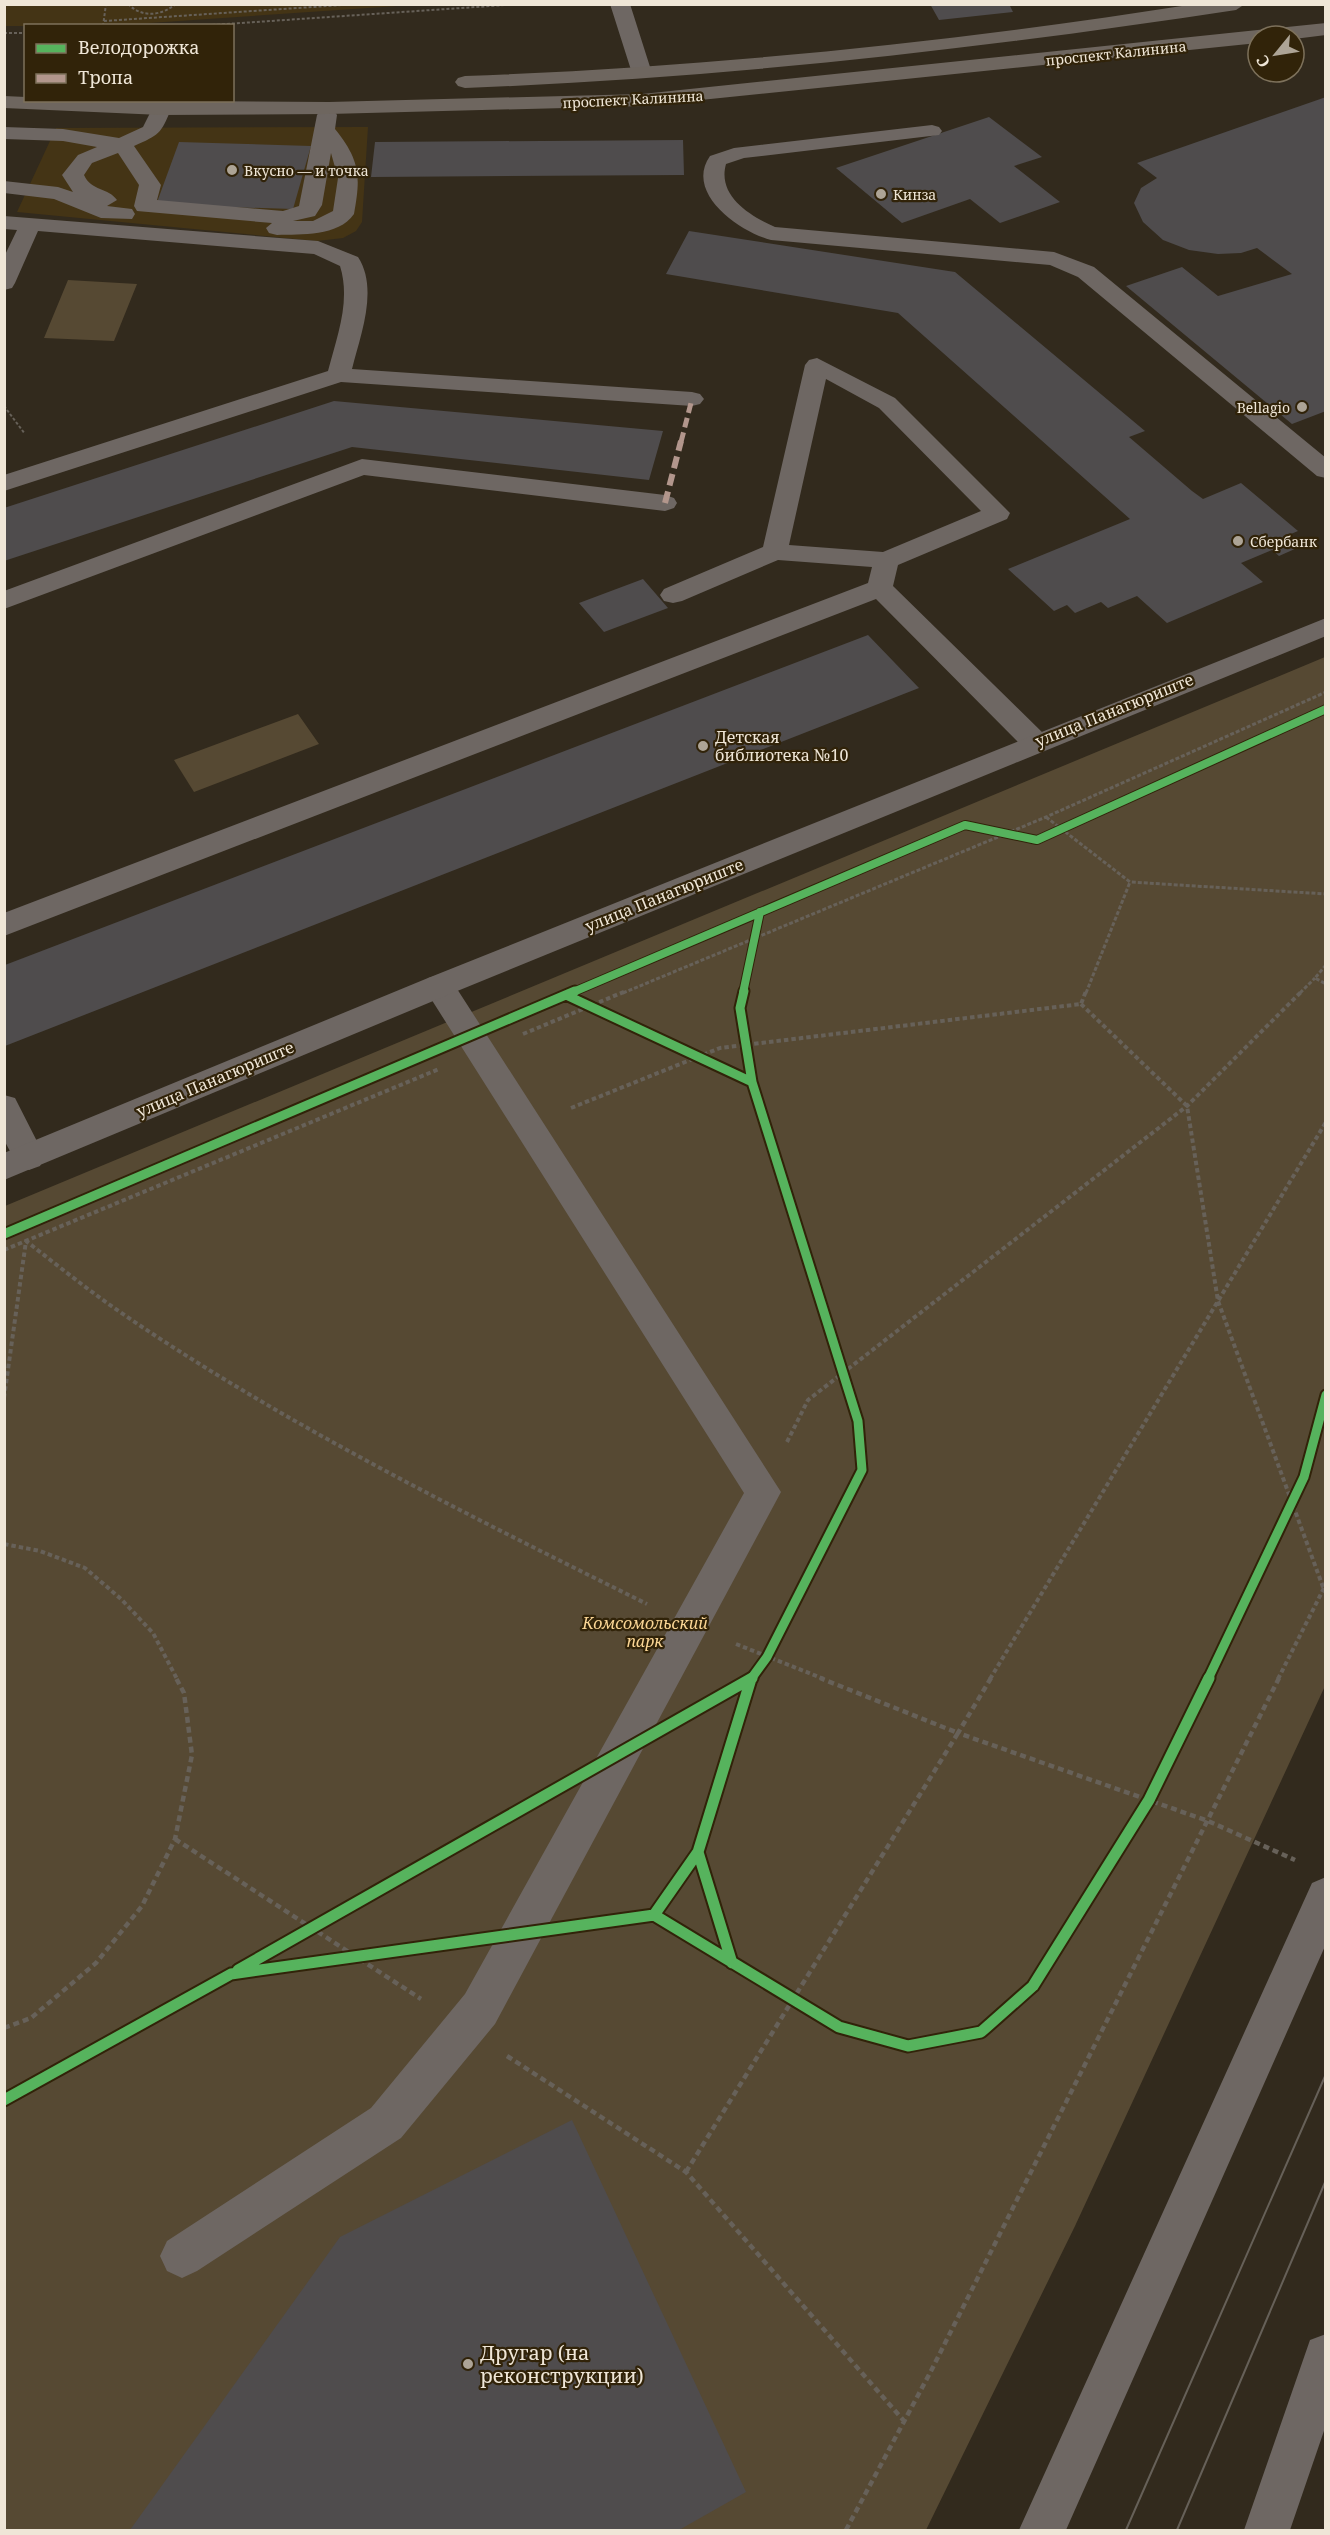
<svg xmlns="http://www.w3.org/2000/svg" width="1330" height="2535" font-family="'Noto Serif',serif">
<rect width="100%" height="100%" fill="#322a1d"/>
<!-- built -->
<path fill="#443415" d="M5,4H412V5L120,25L25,26H5Z
M368,127L362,222L356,231L343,238L317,241L17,212L56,128Z"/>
<!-- green -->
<path fill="#564933" d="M68,280L137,284L114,341L44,338Z
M1325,657V1686L1075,2226L926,2530H5V1206Z
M298,714L319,744L194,792L174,760Z"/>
<!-- building -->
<path fill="#4f4c4d" d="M930,4H1009L1013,12L939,20Z
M1326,97V411L1292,424L1126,286L1182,267L1218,296L1292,274L1257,248L1241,253L1218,254L1189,250L1163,240L1143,222L1134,203L1141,188L1157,178L1137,163Z
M989,117L1042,157L1014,166L1060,202L1000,223L970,199L902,223L836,168Z
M683,140L684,175L371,177L375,142Z
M179,142L311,146L293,209L156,205Z
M689,231L955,272L1145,431L1129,437L1192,491L1203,499L1241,483L1298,531L1284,537L1297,548L1279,556L1272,550L1241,563L1263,582L1167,623L1137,596L1108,608L1101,602L1075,613L1067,605L1054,611L1008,569L1130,519L898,313L666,274Z
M334,401L663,431L649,480L352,447L4,561V508Z
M643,579L668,608L604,632L579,603Z
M868,635L919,688L5,1046V965Z
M572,2120L746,2492L679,2530H130L340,2237Z"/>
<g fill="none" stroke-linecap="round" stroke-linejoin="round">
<!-- path-far3 -->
<path stroke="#676159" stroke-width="2" stroke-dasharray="3 2" stroke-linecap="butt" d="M128,4C142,18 161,16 176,4
M104,21L357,4
M103,26L106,4
M197,26L520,4
M4,33H26
M4,406L25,434"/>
<!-- path-far2 -->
<path stroke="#676159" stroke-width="3" stroke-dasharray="4 2" stroke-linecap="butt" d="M1046,817L1130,882L1326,894
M1326,965L1315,978L1326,984
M623,993L1046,817L1326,692
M1086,993L1130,882
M1300,993L1315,978"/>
<!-- path-far1 -->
<path stroke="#676159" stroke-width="4" stroke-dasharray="4.5 3" stroke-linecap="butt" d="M1081,1004L1187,1106L1218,1301L1323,1587
M523,1034L626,991
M571,1108L720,1048L1081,1004L1086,991
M4,1250L439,1069
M4,1398L26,1241C57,1265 88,1290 120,1312C285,1425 468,1515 647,1604
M787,1442L808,1400L1187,1106L1302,991
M4,1544L40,1551L85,1568L121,1599L153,1633L177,1679
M736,1644L824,1679
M990,1679L1326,1122
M1278,1679L1326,1584"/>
<!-- path -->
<path stroke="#676159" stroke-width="4.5" stroke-dasharray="6 4" stroke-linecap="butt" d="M991,1678L958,1733L1208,1821L1295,1860
M175,1839L421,1999
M4,2028L31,2018L96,1963L142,1906L175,1839L192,1755L184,1693L176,1678
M507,2056L686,2172L904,2421
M686,2172L958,1733L820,1678
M846,2530L931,2371L1279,1678"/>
<!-- service -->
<path fill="#6e6763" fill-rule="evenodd" d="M610,4H630L651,70L648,74H634L631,70Z
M161,103L168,105L171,109C161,134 159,135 134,146L161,185L157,200L283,211L299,206L317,115L320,111H334L337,115L335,129C360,160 361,176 354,214C338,237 301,234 277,235L269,233L266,228L272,223L137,211L134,206L139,185L118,153L92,163L84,175C91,191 109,188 117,200L107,206L132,209L135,214L132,219L101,218L54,199L4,193V181L58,187L73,192L62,175L78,155L97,147L63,141L4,139V127L63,129L119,138L143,127L154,105ZM331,153L338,178L333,211L313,221H293L315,216L322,205Z
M932,125L939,127L942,131L939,135L744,158L726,164C717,196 750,216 775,227L1054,252L1094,267L1326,458V478L1317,476L1078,277L1050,265L771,240C740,232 684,193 710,156L734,148Z
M4,216L318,241L358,257C379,289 360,336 352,369L692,392L700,394L704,399L700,404L692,406L341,382L4,491V475L328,371C337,336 351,301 340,266L314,254L38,231L15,283L12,288L4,290V257L17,230L4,229Z
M817,358L895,398L1010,513L1007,519L898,565L893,586L1045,735L1049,742L1045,749L1035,751L1025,749L876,599L4,936V913L868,583L872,567L778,560L682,601L673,603L664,601L660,595L664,589L763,547L805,365L809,360ZM826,379L879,408L981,511L883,552L789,545Z
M362,459L665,495L674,498L677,503L674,508L665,511L364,475L4,609V591Z
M439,975L450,978L781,1492L495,2024L401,2138L197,2271L182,2278L167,2271L160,2256L167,2241L371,2108L465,1994L744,1493L428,994L424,986L428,978Z
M4,1095L15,1098L45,1157L40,1166L29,1170L18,1166L4,1140Z
M1326,1877V1944L1066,2530H1019L1312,1883Z"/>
<!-- tertiary -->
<path fill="#6e6763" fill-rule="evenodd" d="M1326,618V636L450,994L4,1180V1153L428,978Z
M1326,2334V2425L1290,2530H1244L1310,2340Z"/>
<!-- primary -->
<path fill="#6e665f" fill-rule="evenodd" d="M1195,4H1245L1236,10C980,49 724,78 465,88L458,86L455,82L458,78L465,76C709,67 953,42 1195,4Z
M1326,23V35L1294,39V36H1258V43L642,106L329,114L161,115L4,108V96L26,97V100L329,102L642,94Z"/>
<!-- tram -->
<path stroke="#666058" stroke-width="2" d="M1126,2530L1326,2074
M1177,2530L1326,2180"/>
<!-- quiet-far1 -->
<path stroke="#b2968c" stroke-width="5" stroke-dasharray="10 5" stroke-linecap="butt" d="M681,442L692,399"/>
<!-- quiet -->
<path stroke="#b2968c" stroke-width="6" stroke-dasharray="12 6" stroke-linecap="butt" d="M665,503L681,441"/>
<defs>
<path id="cycleway-far2" d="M571,993L965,825L1037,840L1326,709
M743,993L760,912"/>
<path id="cycleway-far1" d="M744,991L740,1008L752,1082L858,1421L862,1470L767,1657L751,1679
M566,995L752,1082
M4,1234L575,991
M1208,1679L1304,1477L1326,1395"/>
<path id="cycleway" d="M654,1915L698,1852
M732,1963L698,1852L751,1679
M238,1970L752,1678
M4,2100L231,1974L654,1915L839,2027L908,2046L981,2032L1033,1986L1149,1800L1209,1678"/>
</defs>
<!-- cycleway-far2 casing -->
<use href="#cycleway-far2" stroke="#312309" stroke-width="10"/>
<!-- cycleway-far1 casing -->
<use href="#cycleway-far1" stroke="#312309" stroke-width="13"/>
<!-- cycleway casing -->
<use href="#cycleway" stroke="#312309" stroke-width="15"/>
<!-- cycleway-far2 -->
<use href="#cycleway-far2" stroke="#56b35d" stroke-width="8"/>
<!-- cycleway-far1 -->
<use href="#cycleway-far1" stroke="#56b35d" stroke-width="9"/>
<!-- cycleway -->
<use href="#cycleway" stroke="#56b35d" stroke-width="11"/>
</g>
<!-- markers -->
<g fill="#ada496" stroke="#312309" stroke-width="2">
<circle cx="232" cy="170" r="6"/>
<circle cx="881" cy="194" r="6"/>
<circle cx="1302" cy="407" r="6"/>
<circle cx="1238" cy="541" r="6"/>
<circle cx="703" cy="746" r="6"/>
<circle cx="468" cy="2364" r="6"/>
</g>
<g text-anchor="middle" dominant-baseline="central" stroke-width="4.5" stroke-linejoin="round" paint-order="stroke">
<!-- far-street labels -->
<g font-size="14" fill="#efe6d7" stroke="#312309">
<text transform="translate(1116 53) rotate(-6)">проспект Калинина</text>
<text transform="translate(633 99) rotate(-3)">проспект Калинина</text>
</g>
<!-- far-poi labels -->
<g font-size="14" fill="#efe6d7" stroke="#312309" text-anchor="start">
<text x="244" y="170">Вкусно — и точка</text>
<text x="893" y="194">Кинза</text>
<text x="1290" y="407" text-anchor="end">Bellagio</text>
<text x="1250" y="541">Сбербанк</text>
</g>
<!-- street labels -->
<g font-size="16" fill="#efe6d7" stroke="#312309">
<text transform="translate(1114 710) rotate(-22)">улица Панагюриште</text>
<text transform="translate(664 895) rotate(-22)">улица Панагюриште</text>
<text transform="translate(215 1079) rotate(-23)">улица Панагюриште</text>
</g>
<!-- poi labels -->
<g font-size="16" fill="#efe6d7" stroke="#312309" text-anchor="start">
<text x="715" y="737">Детская<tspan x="715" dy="18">библиотека №10</tspan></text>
</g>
<!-- park labels -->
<g font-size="16" font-style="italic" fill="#fbd695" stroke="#312309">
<text x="645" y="1623">Комсомольский<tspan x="645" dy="18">парк</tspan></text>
</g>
<!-- near-poi labels -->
<g font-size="20" fill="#efe6d7" stroke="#312309" text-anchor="start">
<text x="480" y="2352">Другар (на<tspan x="480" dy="23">реконструкции)</tspan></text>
</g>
</g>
<!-- border -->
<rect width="1330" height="2535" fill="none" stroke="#efe6d7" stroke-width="12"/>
<!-- legend -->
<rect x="24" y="24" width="210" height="78" fill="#312309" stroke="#7d715b" stroke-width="1.5"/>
<rect x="36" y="44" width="30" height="9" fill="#56b35d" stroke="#7d715b" stroke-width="1.5"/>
<text x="78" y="54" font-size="18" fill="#efe6d7">Велодорожка</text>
<rect x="36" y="74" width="30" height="9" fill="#b2968c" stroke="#7d715b" stroke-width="1.5"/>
<text x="78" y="84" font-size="18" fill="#efe6d7">Тропа</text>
<!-- north arrow -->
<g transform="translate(1276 54) rotate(240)"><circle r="28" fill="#312309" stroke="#7d715b" stroke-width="1.5"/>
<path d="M0-4.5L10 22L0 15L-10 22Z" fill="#ada496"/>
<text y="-9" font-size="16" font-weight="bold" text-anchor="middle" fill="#efe6d7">С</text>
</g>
</svg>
